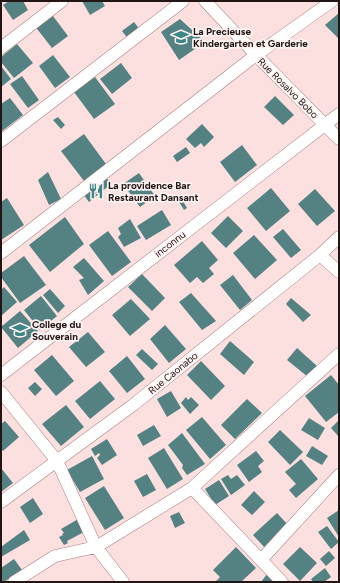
<svg xmlns="http://www.w3.org/2000/svg" width="340" height="583" font-family="Figtree,sans-serif">
<rect width="100%" height="100%" fill="#fbe0df"/>
<!-- building -->
<path fill="#548182" d="M9,1H23L28,10L13,20L3,5Z
M82,1H102L105,6L90,15Z
M50,12L68,36L52,48L34,25Z
M339,13V39L325,25Z
M180,19L205,42L179,60L161,32Z
M134,22L141,31L129,40L122,31Z
M17,44L33,63L14,78L1,62V57Z
M53,55L70,77L55,88L39,66Z
M121,63L132,78L112,94L100,79Z
M1,66L11,79L1,87Z
M22,76L39,100L28,108L10,84Z
M95,77L115,104L94,119L74,92Z
M275,96L294,115L283,125L264,107Z
M10,98L23,115L2,131L1,104Z
M58,117L65,125L61,129L53,120Z
M202,124L214,137L204,147L201,143L195,148L186,139Z
M84,134L106,164L84,181L61,151Z
M242,145L257,165L235,182L220,162Z
M186,147L190,153L177,162L173,156Z
M48,172L61,199L49,205L38,180Z
M139,173L155,196L140,207L123,184Z
M106,177L111,184L89,202L84,195Z
M271,188L290,211L266,231L247,208Z
M315,189L335,211L317,226L298,204Z
M7,198L24,225L1,240V202Z
M183,201L187,208L184,210L179,202Z
M162,210L171,225L146,240L137,226Z
M228,216L243,231L226,248L211,233Z
M65,217L84,244L50,272L29,245Z
M130,219L141,238L124,247L118,237L121,234L118,228Z
M283,229L301,250L291,258L273,237Z
M108,231L131,262L112,276L89,245Z
M254,235L277,260L255,279L233,253Z
M202,241L218,260L209,268L214,274L203,283L197,277L190,283L174,265Z
M24,256L46,285L20,303L1,277V273Z
M84,258L104,281L88,295L79,280L84,278L73,267Z
M142,274L165,298L152,311L128,287Z
M233,275L252,300L240,310L220,285Z
M4,287L17,302L1,316V290Z
M50,289L65,306L58,313L43,295Z
M191,293L216,321L202,330L179,302Z
M41,296L57,316L40,330L24,310Z
M291,298L311,315L303,322L286,304Z
M131,299L150,319L130,336L112,315Z
M20,311L38,331L18,348L1,327Z
M165,325L186,349L169,363L150,339Z
M88,332L105,352L86,367L69,347Z
M230,341L254,362L244,375L220,354Z
M297,348L317,366L308,377L287,360Z
M142,349L158,364L152,370L136,355Z
M52,355L74,381L56,396L34,370Z
M127,356L145,379L127,393L109,371Z
M201,361L225,386L211,400L187,375Z
M331,375L339,385V412L326,422L305,396Z
M100,381L115,399L90,419L75,401Z
M35,382L42,389L35,396L28,388Z
M171,391L181,408L167,417L157,399Z
M186,397L188,400L191,397L199,405L190,414L181,403Z
M247,399L262,413L235,439L221,425Z
M66,405L84,427L61,446L42,424Z
M202,417L226,445L210,459L186,430Z
M309,418L325,428L318,440L301,430Z
M339,420V437L331,428Z
M5,421L19,437L3,451L1,449V424Z
M154,425L161,436L143,446L137,435Z
M280,430L303,452L290,465L268,442Z
M182,433L205,464L187,475L182,468L183,465L168,445Z
M107,439L117,455L102,465L97,458L100,455L99,453L95,456L91,449Z
M312,446L328,456L322,465L306,456Z
M164,448L183,479L167,489L148,458Z
M256,451L264,461L258,466L262,472L249,482L237,465Z
M92,456L104,479L80,492L67,470Z
M301,459L318,479L296,498L289,490L296,484L285,472Z
M1,468L13,483L1,492Z
M147,474L156,490L143,497L134,481Z
M228,475L231,479L237,475L245,485L231,495L221,479Z
M219,480L229,496L215,505L205,489Z
M104,486L124,518L105,530L85,498Z
M254,491L265,502L252,515L241,505Z
M33,498L43,514L30,523L20,507Z
M339,510V537L327,518Z
M179,512L185,523L175,528L170,516Z
M277,513L289,526L265,548L253,535Z
M80,518L84,532L67,541L68,543L64,545L59,537L63,535L62,534L64,533L61,529Z
M327,526L339,542L331,549L318,532Z
M24,530L30,540L1,557V547Z
M236,547L256,568L241,582H215L220,577L213,570Z
M300,547L317,563L300,581L283,564Z
M329,551L335,558L326,566L320,559Z
M14,559L22,570L4,582H1V568Z
M325,568L331,577L324,582H313L311,579Z
M267,574L276,582H261Z"/>
<g fill="none" stroke-linecap="round" stroke-linejoin="round">
<defs>
<path id="minor" d="M205,1L256,55L339,139
M1,48L62,1
M1,141L183,1
M1,253L256,55L332,1
M320,255L339,272
M1,375L339,114
M1,392L57,461L96,547L123,582
M192,488L282,582
M1,502L133,405L320,255L339,237
M261,560L339,475
M14,582L55,556L96,547L192,488L339,354"/>
</defs>
<!-- minor casing -->
<use href="#minor" stroke="#a7807f" stroke-width="13"/>
<!-- minor -->
<use href="#minor" stroke="#fff" stroke-width="12"/>
</g>
<!-- icons -->
<defs>
<symbol id="school-bare" viewBox="-9 -9 18 18"><path d="M0-5L7-2L0 1L-7-2ZM-4 1L0 2.5L4 1V4Q0 6-4 4Z" fill="#3e8688" stroke="#fcf3f2" stroke-width="2.5" paint-order="stroke"/></symbol>
<symbol id="restaurant-bare" viewBox="-9 -9 18 18"><path d="M-5-6h1v4h1v-4h1v4h1v-4h1v5L-1.5 .5V6h-2V.5L-5-1ZM5-6V6H3V1.5H1.5Q1.5-4 5-6Z" fill="#3e8688" stroke="#fcf3f2" stroke-width="2.5" paint-order="stroke"/></symbol>
</defs>
<g fill-rule="evenodd">
<use href="#school-bare" x="170" y="26" width="22" height="22"/>
<use href="#restaurant-bare" x="85" y="180" width="22" height="22"/>
<use href="#school-bare" x="9" y="319" width="22" height="22"/>
</g>
<g text-anchor="middle" dominant-baseline="central" stroke-width="3.5" stroke-linejoin="round" paint-order="stroke">
<!-- poi labels -->
<g font-size="10" font-weight="bold" fill="#241515" stroke="#fcf3f2" text-anchor="start">
<text x="193" y="31">La Precieuse<tspan x="193" dy="12">Kindergarten et Garderie</tspan></text>
<text x="108" y="185">La providence Bar<tspan x="108" dy="12">Restaurant Dansant</tspan></text>
<text x="32" y="324">College du<tspan x="32" dy="12">Souverain</tspan></text>
</g>
<!-- street labels -->
<g font-size="10" fill="#241515" stroke="#fcf3f2">
<text transform="translate(288 88) rotate(45)">Rue Rosalvo Bobo</text>
<text transform="translate(170 244) rotate(-38)">inconnu</text>
<text transform="translate(173 373) rotate(-39)">Rue Caonabo</text>
</g>
</g>
<!-- border -->
<rect width="340" height="583" fill="none" stroke="#241515" stroke-width="4"/>
</svg>
